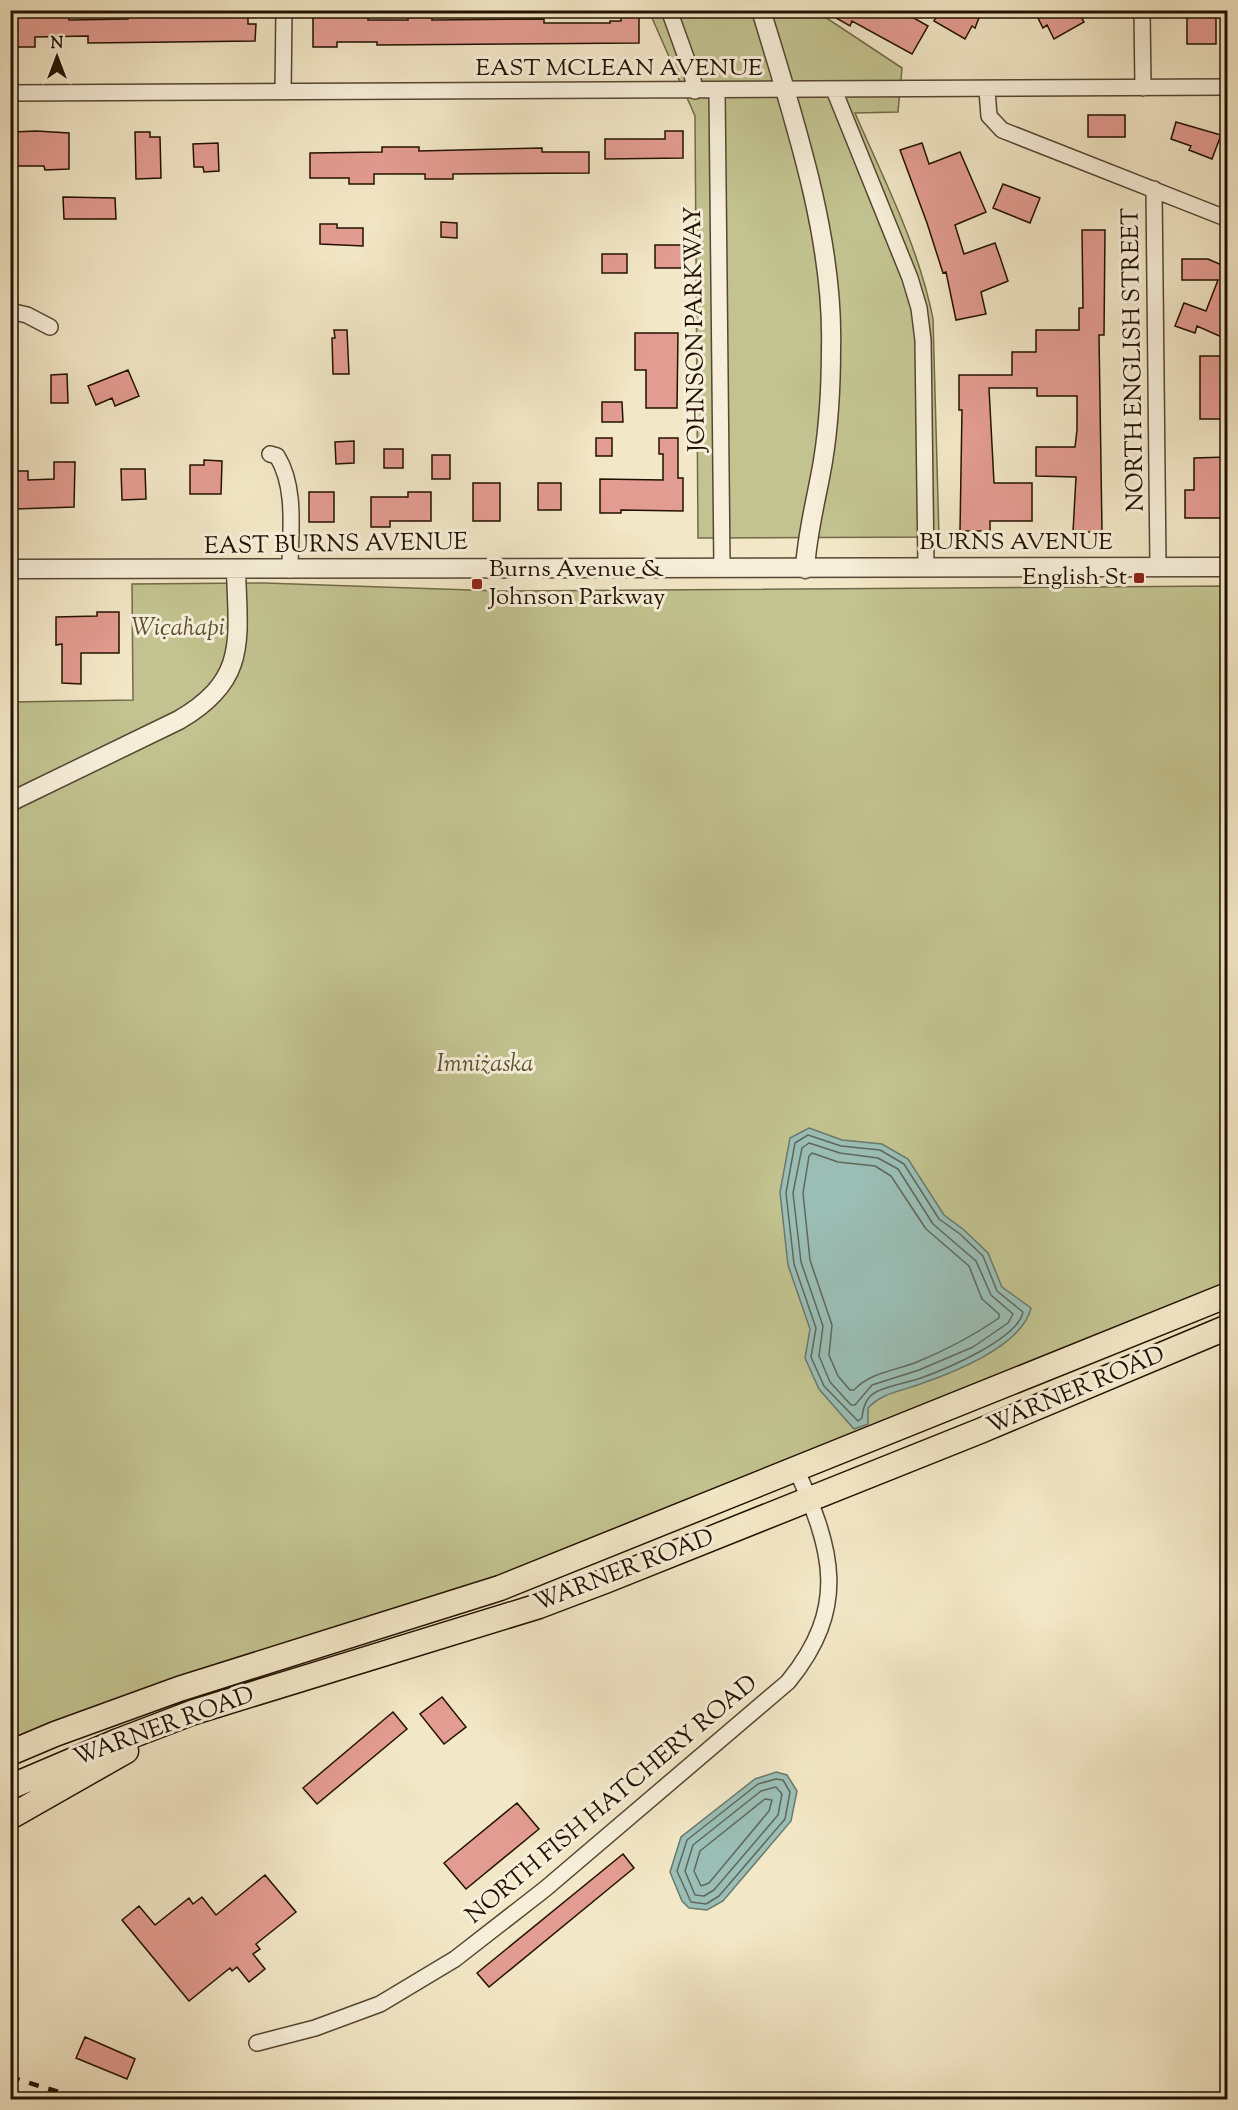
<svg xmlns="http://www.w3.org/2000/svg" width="1238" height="2110" font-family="'Sorts Mill Goudy',serif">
<rect width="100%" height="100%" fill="#f2e7c6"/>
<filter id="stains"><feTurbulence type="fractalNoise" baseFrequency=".00333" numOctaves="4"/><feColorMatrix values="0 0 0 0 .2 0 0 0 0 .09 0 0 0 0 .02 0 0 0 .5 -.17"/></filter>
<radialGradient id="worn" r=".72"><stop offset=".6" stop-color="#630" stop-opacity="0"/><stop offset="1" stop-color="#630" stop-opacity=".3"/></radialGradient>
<!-- green -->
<path fill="#c2c390" stroke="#726a48" stroke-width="1.5" d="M649,11H816L902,68L898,112L855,113C884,180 919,247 933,319L939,537L698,538L695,116Z
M264,583L500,591L1227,586V1286L497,1579L11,1743V702L133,700L132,584Z"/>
<!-- water -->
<path fill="#9bbfb7" stroke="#6b796e" stroke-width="1.5" d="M809,1128L842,1140L882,1144L908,1159L944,1215L964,1230L988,1253L1002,1287L1031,1308C1022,1345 957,1371 923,1383C903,1391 883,1392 868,1408V1424L854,1429L819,1389L805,1358L810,1329L788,1265L780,1192L790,1138Z
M776,1772L787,1775L797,1791L791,1821L723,1901L707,1910L689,1908L682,1901L670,1872L681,1837L755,1779Z"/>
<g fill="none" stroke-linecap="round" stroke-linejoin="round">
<!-- shore -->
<path stroke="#5f685c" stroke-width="1.5" d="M808,1135L841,1146L880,1150L904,1164L939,1219L960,1234L983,1256L997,1291L1023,1312C1018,1339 946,1369 921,1378C907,1383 890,1385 876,1392C866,1397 863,1407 862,1418L858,1421L824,1386L811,1357L816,1328L794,1264L786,1193L795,1143Z
M809,1143L840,1153L878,1158L898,1169L933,1224L976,1261L991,1295L1013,1314L1008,1323L973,1347L919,1370L872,1385L855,1405H851L830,1382L819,1356L823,1326L801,1262L793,1193L802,1148Z
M812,1153L838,1162L875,1166L891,1176L926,1229L969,1266L982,1299L999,1314V1318C973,1336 946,1350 917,1362C894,1371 871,1372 854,1390H850L838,1376L829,1355L832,1325L810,1260L803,1193L809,1156Z
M776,1779L783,1780L790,1792L785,1819L719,1896L706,1904L691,1902L677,1871L687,1840L758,1784Z
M776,1787L782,1794L778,1815L714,1890L704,1896L695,1895L685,1871L693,1845L761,1791Z
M765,1799L772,1800L769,1811L709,1883L701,1886L694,1871L700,1851Z"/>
</g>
<!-- building -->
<path fill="#e39c91" stroke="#231100" stroke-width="1.5" d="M13,10L69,11V20L128,19V14L224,16V10H248V24H256L255,41L88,43V36L35,37V47H13Z
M313,10H337V17H368V20H408V15H432V20L544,19V23H610V21H621V10H639V43L377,45V42H337V47H313Z
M822,10H900L928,26L912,54L852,21L850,26Z
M940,10H982L975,28L972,26L965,39L934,21Z
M1034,10H1077L1084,22L1054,39L1047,25L1043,28Z
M1187,17H1216V44H1187Z
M1088,115H1125V137H1088Z
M1176,122L1221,135L1212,159L1189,150L1191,146L1171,139Z
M36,131L69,133V169L45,170L44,166H14V132Z
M665,131H683V158L605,159V139H665Z
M135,132H150V137H160L161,178L136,179Z
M218,143L219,171L204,172L203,167H194L193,144Z
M922,143L929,164L960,152L986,212L955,225L964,254L995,243L1000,257L1008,281L981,292L986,314L956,320L946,272L943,273L927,223L900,150Z
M382,147H419V151L542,148V152H589V173L453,174V179H425V174H374V184H349V178H310V153L382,152Z
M1003,184L1040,198L1030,223L993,208Z
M63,197L115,198L116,219H64Z
M441,222L457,223V238L441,237Z
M320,224H337V228H363V246L320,244Z
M1082,230H1105L1104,335H1099L1102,532H1073L1076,477L1036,476V447H1075L1077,430V396H1037V388H989L994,483H1032V521H990V531H960L962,410H959V375H1012V352H1036V330H1079V308H1083Z
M655,245H684V268H655Z
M602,254H627V273H602Z
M1182,259H1208L1224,266L1227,259V333L1224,332V338L1197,326L1195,333L1175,326L1184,303L1206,311L1218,280H1182Z
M334,330H347L349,374H333L332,338H335Z
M635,333H678L677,408H646V370H635Z
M1200,356H1224V393H1227V419H1200Z
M128,370L139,396L115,406L112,398L96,405L88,386Z
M67,374L68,403H51V375Z
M602,402H622L623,422H602Z
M596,438H612V456H596Z
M659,438H678V478H683V511L621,510V513H600V479L663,480V454H659Z
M354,441V463L336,464L335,442Z
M384,449H403V468H384Z
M432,455H450V479H432Z
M1227,457V518H1185V490H1194V458Z
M204,460L222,461L221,494H190V465H204Z
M54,462H75L74,507L16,509L15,471H28V480L54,479Z
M121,469H145L146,499L122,500Z
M473,483H500V521H473Z
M538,483H561V510H538Z
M309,492H334V522H309Z
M408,492H431V521H390V527H371V497H408Z
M97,612H119V653H81V684L62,683V644L56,645V617L97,616Z
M442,1697L466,1727L444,1744L420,1714Z
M393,1712L407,1729L317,1804L303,1788Z
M517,1803L539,1829L466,1889L444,1863Z
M623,1854L634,1868L489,1987L477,1973Z
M265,1875L296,1912L256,1944L260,1949L253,1954L265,1969L249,1982L237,1967L232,1971L230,1968L189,2001L122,1920L139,1906L155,1925L189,1898L193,1904L202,1897L216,1915Z
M85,2037L135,2059L127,2079L76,2058Z"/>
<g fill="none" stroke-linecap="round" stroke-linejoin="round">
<defs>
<path id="minor" d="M669,10L692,74L695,91
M1142,10L1143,88
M834,90L910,278L919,308L923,340L926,567
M987,90L989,116L1002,130L1228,219
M717,91L722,567
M283,92L284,10
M10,93L1228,87
M1154,189L1158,567
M10,311L27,315L50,327
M270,454L277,456C297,488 290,534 290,570
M257,2043L315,2028L380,2004L455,1959L545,1889L788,1682C849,1607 833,1550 796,1469"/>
<path id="tertiary" d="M761,10C793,116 834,237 831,348C831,385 829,424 823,461C817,497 807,532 805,569
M10,569L1228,567
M10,802L179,720C248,680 238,640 236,570"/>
<path id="trunk" d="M10,1753L55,1734L179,1689L500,1588L1228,1295
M10,1787L118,1741L194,1712L539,1606L605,1581L980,1431L1228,1327
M10,1817L126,1751"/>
</defs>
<!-- minor casing -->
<use href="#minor" stroke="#574632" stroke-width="18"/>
<!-- tertiary casing -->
<use href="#tertiary" stroke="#574632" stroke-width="21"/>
<!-- trunk casing -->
<use href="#trunk" stroke="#231100" stroke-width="27"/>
<!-- minor -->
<use href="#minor" stroke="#f7efda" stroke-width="15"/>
<!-- tertiary -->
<use href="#tertiary" stroke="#f7efda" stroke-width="18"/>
<!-- trunk -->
<use href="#trunk" stroke="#f2e7c6" stroke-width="24"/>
<!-- rail -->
<path stroke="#231100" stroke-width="4.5" stroke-dasharray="10 10" stroke-linecap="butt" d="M10,2077L85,2100"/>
</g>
<!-- markers -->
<g fill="#8f2418" stroke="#f7efda" stroke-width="2">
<rect x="1133" y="572" width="12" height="12" rx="3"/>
<rect x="471" y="578" width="12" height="12" rx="3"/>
</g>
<g text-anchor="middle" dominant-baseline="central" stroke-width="6" stroke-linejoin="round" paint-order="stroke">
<!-- street labels -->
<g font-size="24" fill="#231100" stroke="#f7efda">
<text x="619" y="69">EAST MCLEAN AVENUE</text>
<text transform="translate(696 329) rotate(-91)">JOHNSON PARKWAY</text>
<text transform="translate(1134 360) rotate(-91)">NORTH ENGLISH STREET</text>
<text x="1016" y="543">BURNS AVENUE</text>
<text transform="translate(336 545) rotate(-1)">EAST BURNS AVENUE</text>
<text transform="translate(1076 1391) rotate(-23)">WARNER ROAD</text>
<text transform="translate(624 1571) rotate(-21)">WARNER ROAD</text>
<text transform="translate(164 1727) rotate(-20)">WARNER ROAD</text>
<text transform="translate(612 1800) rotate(-40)">NORTH FISH HATCHERY ROAD</text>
</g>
<!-- poi labels -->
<g font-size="24" fill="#231100" stroke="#f7efda" text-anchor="start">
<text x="489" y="570">Burns Avenue &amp;<tspan x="489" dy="28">Johnson Parkway</tspan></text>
<text x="1127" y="578" text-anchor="end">English St</text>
</g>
<!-- park labels -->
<g font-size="24" font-style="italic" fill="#5b4f32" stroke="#f7efda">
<text x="178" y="629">Wic̣aḣapi</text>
<text x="485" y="1065">Imniżaska</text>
</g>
</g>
<!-- margin -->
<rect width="1238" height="2110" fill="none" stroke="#f2e7c6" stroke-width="36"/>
<rect x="12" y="12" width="1214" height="2086" fill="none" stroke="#231100" stroke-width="3"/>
<rect x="18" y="18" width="1202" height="2074" fill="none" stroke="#231100" stroke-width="1.5"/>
<!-- north arrow -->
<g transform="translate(57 57)" stroke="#f7efda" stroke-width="4.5" paint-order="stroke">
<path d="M0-4.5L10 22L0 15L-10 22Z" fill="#231100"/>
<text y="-9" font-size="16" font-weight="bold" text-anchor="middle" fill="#231100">N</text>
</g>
<rect width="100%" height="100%" filter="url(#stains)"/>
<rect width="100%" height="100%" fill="url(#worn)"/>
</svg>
